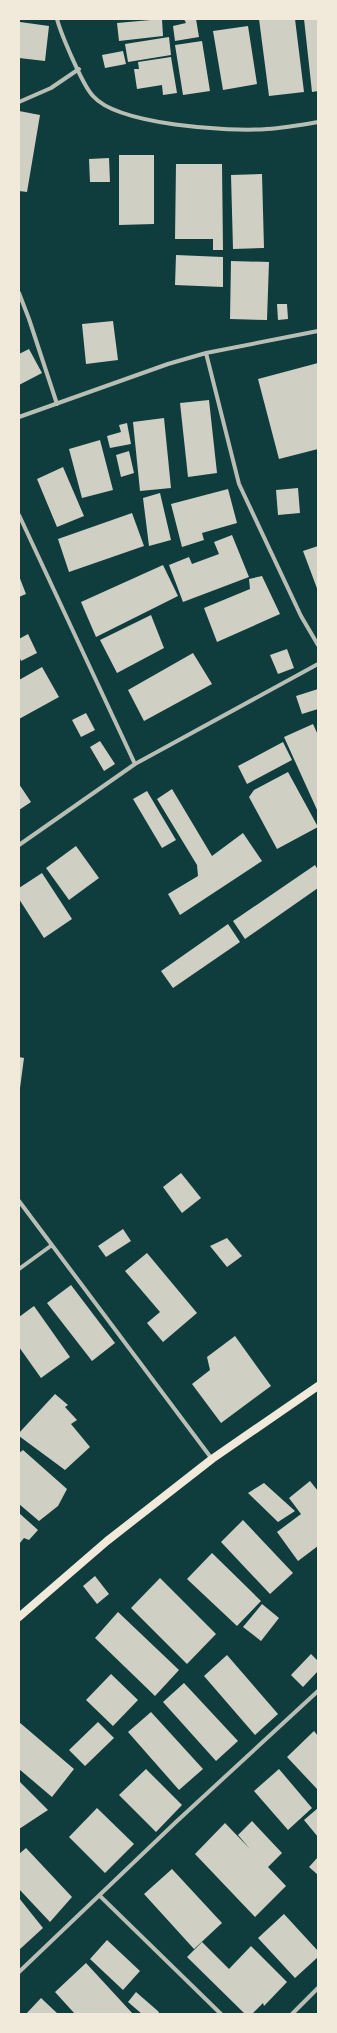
<svg xmlns="http://www.w3.org/2000/svg" width="337" height="2033" font-family="Literata,serif">
<rect width="100%" height="100%" fill="#0f3d3e"/>
<!-- building -->
<path fill="#cfcfc3" d="M162,19L163,36L119,41L117,23Z
M184,19H196L199,37L175,41L173,26L186,23Z
M259,19H295L304,92L269,96Z
M304,19H318V91L312,92Z
M20,22L49,26L45,61L19,58Z
M248,26L257,84L223,90L213,31Z
M169,37L171,55L128,62L125,44Z
M202,41L210,91L183,95L175,45Z
M123,51L126,64L105,68L102,55Z
M171,57L177,93L163,95L162,85L137,89L134,69H139L138,62Z
M19,111L40,115L27,192L19,191Z
M119,155H154V224L119,225Z
M109,158L110,182H90L89,159Z
M176,164H222L223,250H213V239H175Z
M262,174L264,248L233,249L231,175Z
M176,255L223,257V287L175,285Z
M231,261L269,262L267,320L230,319Z
M277,304H287L288,319L278,320Z
M113,321L118,360L86,364L82,324Z
M29,349L42,373L19,385V354Z
M318,363V449L279,459L258,379Z
M209,400L217,473L188,477L180,403Z
M164,418L171,488L140,491L133,422Z
M127,423L131,444L110,448L107,436L121,432L119,425Z
M100,440L113,490L82,498L69,449Z
M129,451L134,473L121,477L116,455Z
M63,467L84,516L57,527L37,479Z
M298,488L300,513L278,515L276,490Z
M228,489L237,523L202,533L204,540L182,547L171,504Z
M160,493L171,540L149,546L143,498Z
M132,513L144,546L69,572L58,539Z
M232,535L249,577L183,602L169,565L189,557L192,564L219,554L214,542Z
M318,546V591L303,551Z
M163,565L178,596L96,637L81,602Z
M19,576L26,594L19,597Z
M262,576L280,614L217,642L204,608L250,589L249,579Z
M151,615L164,648L117,673L100,640Z
M28,634L37,653L21,661L19,656V639Z
M287,649L294,668L278,674L270,655Z
M193,653L212,684L144,721L128,690Z
M42,667L59,697L19,719V680Z
M318,689V709L302,714L296,696Z
M86,713L95,730L81,737L72,720Z
M313,724L318,735V812L284,737Z
M100,741L115,764L104,771L90,747Z
M283,742L292,760L247,784L238,766Z
M288,772L318,827L277,849L249,797L254,790Z
M19,784L31,802L19,810Z
M172,789L212,856L243,833L262,861L180,915L168,894L198,876L197,865L157,799Z
M147,791L176,840L162,848L133,799Z
M76,846L99,878L69,900L46,868Z
M315,865L318,870V888L245,939L233,921Z
M42,873L72,919L44,938L19,899V888Z
M228,924L240,942L173,988L161,971Z
M19,1057L24,1058L20,1088H19Z
M181,1173L201,1198L182,1213L163,1187Z
M123,1229L131,1241L106,1257L98,1246Z
M227,1238L242,1256L227,1267L210,1246Z
M147,1253L197,1313L163,1342L147,1323L160,1312L125,1271Z
M71,1285L115,1343L92,1361L47,1303Z
M34,1306L70,1357L41,1378L19,1347V1317Z
M235,1336L271,1386L221,1423L192,1384L210,1370L207,1357Z
M55,1394L68,1405L65,1407L77,1420L71,1424L90,1447L65,1470L19,1436V1433Z
M23,1450L67,1489L58,1506L39,1521L19,1504V1453Z
M310,1481L318,1491V1546L298,1561L277,1532L301,1514L289,1498Z
M264,1483L295,1511L278,1522L248,1493Z
M19,1513L38,1530L29,1540L24,1538L19,1544Z
M243,1520L293,1573L270,1594L221,1542Z
M212,1553L261,1601L237,1626L187,1579Z
M95,1576L109,1594L97,1604L83,1586Z
M160,1578L216,1634L187,1664L131,1608Z
M262,1604L279,1618L261,1641L243,1627Z
M118,1612L179,1670L155,1696L95,1638Z
M311,1654L318,1661V1671L303,1687L291,1675Z
M227,1655L278,1714L255,1735L204,1676Z
M111,1674L138,1700L113,1726L86,1700Z
M184,1683L238,1741L216,1761L163,1702Z
M151,1712L203,1769L179,1790L128,1732Z
M19,1722L74,1769L52,1797L19,1769Z
M98,1722L114,1738L85,1766L69,1750Z
M314,1731L318,1736V1790L287,1757Z
M146,1769L182,1805L156,1832L119,1795Z
M279,1769L312,1808L288,1830L254,1791Z
M19,1781L48,1810L19,1829Z
M97,1808L134,1844L105,1873L69,1837Z
M318,1808V1837L304,1820Z
M252,1821L282,1853L268,1867L286,1886L255,1917L195,1854L225,1823L250,1849L238,1835Z
M26,1848L72,1897L50,1922L19,1889V1854Z
M318,1857V1875L309,1867Z
M172,1869L222,1923L194,1949L144,1894Z
M19,1898L43,1928L19,1950Z
M284,1914L318,1951V1957L295,1978L258,1938Z
M107,1940L140,1971L123,1990L90,1959Z
M202,1942L229,1969L251,1946L287,1982L264,2006L263,2003L252,2014H245L187,1957Z
M86,1963L133,2014H75L55,1992Z
M136,1992L159,2012L158,2014H142L128,2002Z
M41,1998L58,2014H26Z"/>
<g fill="none" stroke-linecap="round" stroke-linejoin="round">
<!-- minor -->
<path stroke="#b8beb3" stroke-width="4" d="M57,19C61,34 83,86 93,96C118,125 229,132 267,129C284,128 301,125 318,122
M19,102L51,88L79,69
M19,293L29,319L57,404
M206,353L239,484L301,616L318,645
M19,417L168,364L206,353L318,331
M19,515L135,764
M19,845L135,764L318,664
M19,1201L212,1459
M19,1269L52,1245
M100,1896L221,2014
M19,1972L176,1822L318,1691
M292,2014L318,1988"/>
<!-- secondary -->
<path stroke="#f1e9da" stroke-width="8" d="M19,1617L107,1541L212,1459L318,1386"/>
</g>
<!-- border -->
<rect width="337" height="2033" fill="none" stroke="#f1e9da" stroke-width="40"/>
</svg>
